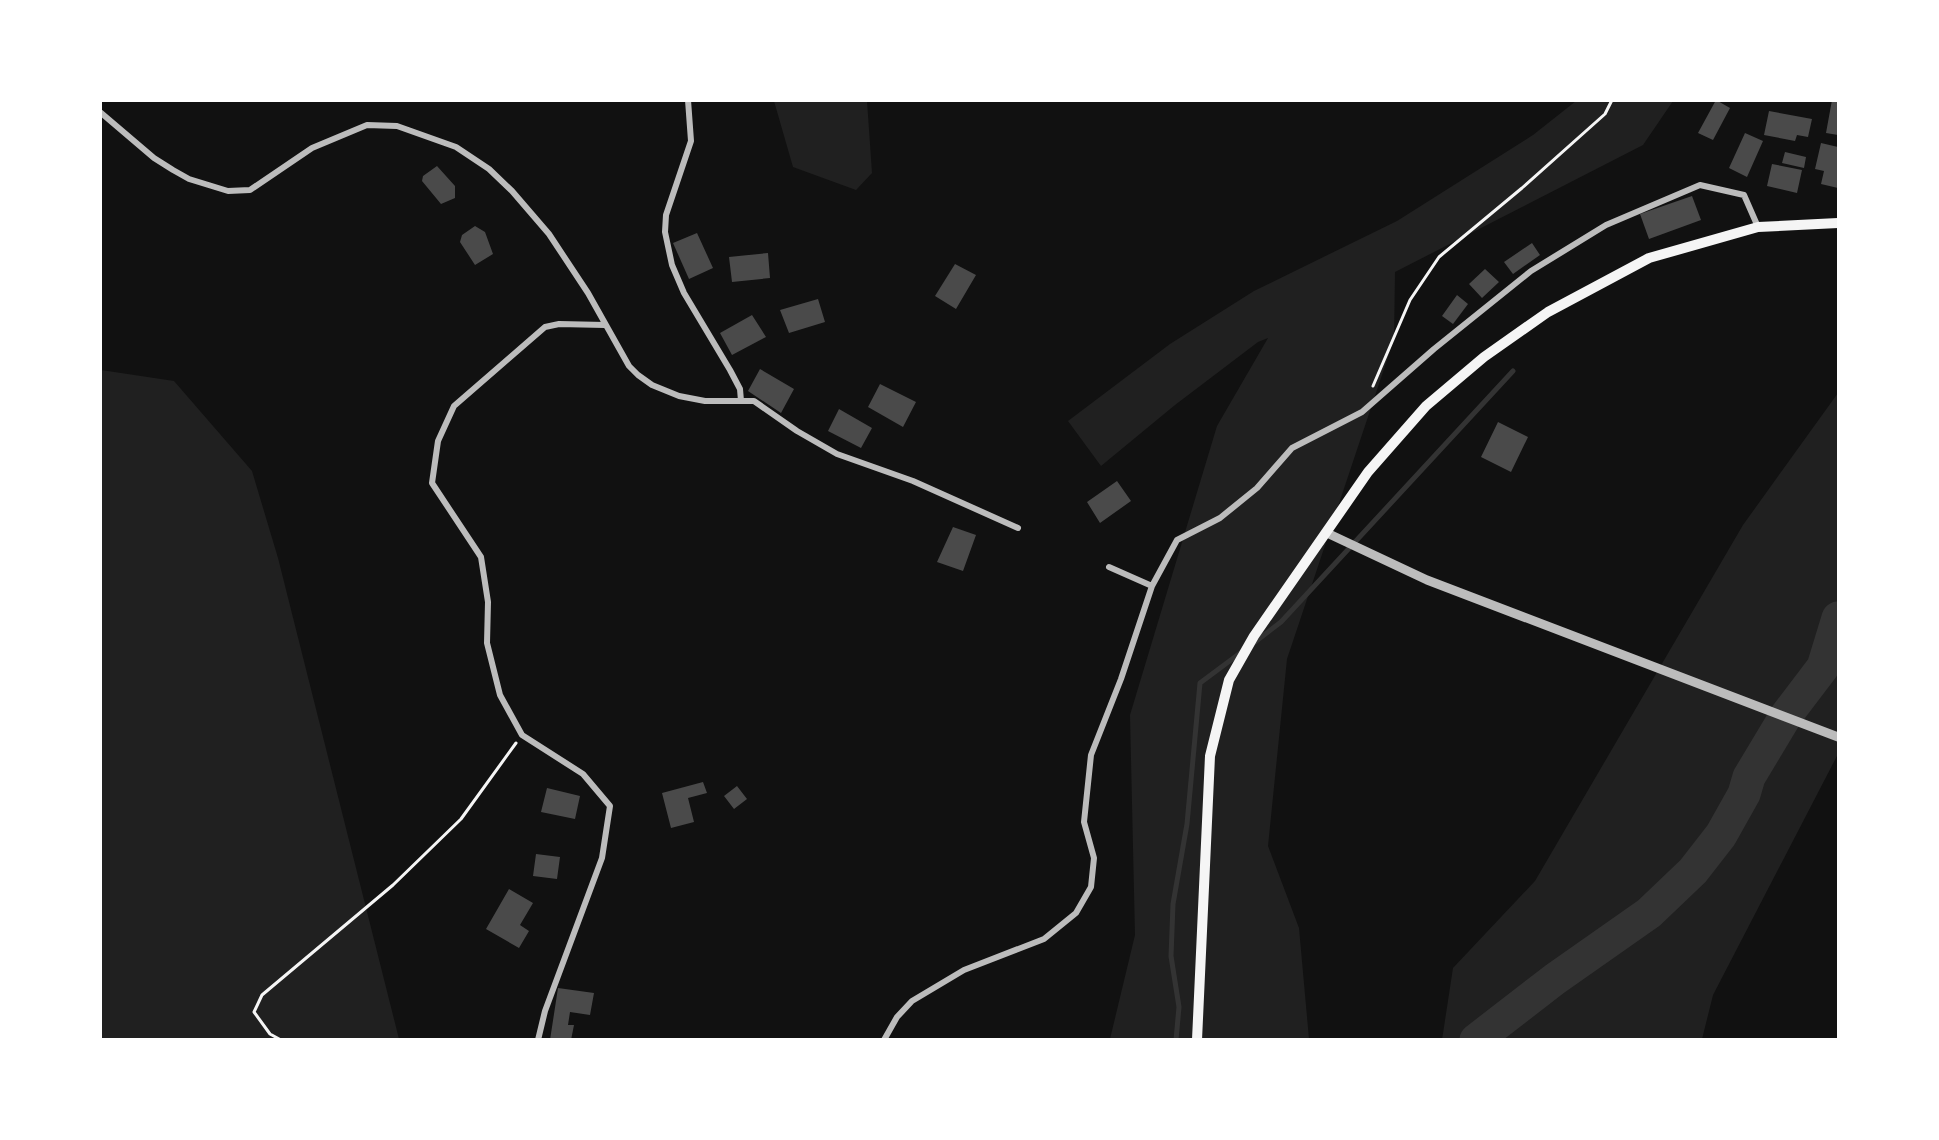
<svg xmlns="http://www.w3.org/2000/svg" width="1939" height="1140" font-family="'Alegreya Sans',sans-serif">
<rect width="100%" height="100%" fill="#111"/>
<!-- green -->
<path fill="#202020" d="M774,101H867L872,173L856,190L793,167Z
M1576,101H1673L1643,145L1395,272L1394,339L1287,659L1268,846L1299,928L1309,1039H1110L1135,935L1130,715L1217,426L1268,338L1258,342L1175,405L1101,466L1068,421L1170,344L1254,291L1397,221L1533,135Z
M101,370L174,381L252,471L278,558L399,1039L101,1040Z
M1838,393V754L1713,995L1702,1039L1442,1040L1453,968L1535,881L1743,525Z"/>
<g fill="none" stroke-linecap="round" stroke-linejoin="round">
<!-- stream -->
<path stroke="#333" stroke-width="5" d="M1255,642L1281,622L1513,371
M1176,1040L1179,1007L1171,956L1173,904L1187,824L1200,683L1243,651"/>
<!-- river -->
<path stroke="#333" stroke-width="33" d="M1476,1040L1555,979L1649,913L1693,871L1721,835L1744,794L1749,777L1785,717L1823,667L1838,618"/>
</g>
<!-- building -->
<path fill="#4a4a4a" d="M1716,100L1730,108L1713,140L1698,133Z
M1832,100H1838V135L1826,133Z
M1769,111L1812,119L1808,137L1797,135L1795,141L1764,135Z
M1745,133L1763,141L1747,177L1729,168Z
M1821,143L1838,147V188L1821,184L1824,171L1815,169Z
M1785,152L1806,157L1804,168L1782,163Z
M1772,164L1802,170L1797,193L1767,186Z
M437,166L455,186V198L441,204L422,181L423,176Z
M1692,196L1701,220L1649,239L1640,214Z
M475,226L485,232L493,254L475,265L460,242L462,235Z
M697,233L713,268L689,279L673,243Z
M1532,243L1540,255L1513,274L1504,262Z
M768,253L770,278L732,282L729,257Z
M955,264L976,275L956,309L935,296Z
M1485,269L1499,282L1482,298L1469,284Z
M1457,295L1468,304L1453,324L1442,316Z
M818,299L825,322L789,333L780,310Z
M752,315L766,337L732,355L720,333Z
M760,369L794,389L781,413L748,391Z
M880,384L916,402L903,427L868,407Z
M839,409L872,428L861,448L828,431Z
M1498,422L1528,437L1511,472L1481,457Z
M1117,481L1131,501L1100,523L1087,502Z
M953,527L976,535L963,571L937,562Z
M703,782L707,793L688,798L694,822L671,828L662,793Z
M737,786L747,799L734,809L724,796Z
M547,788L580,796L575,819L541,812Z
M536,854L560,857L557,879L533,876Z
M509,889L533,903L520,925L529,931L519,948L486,929Z
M558,988L594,993L590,1015L570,1012L568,1025H574L571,1040H550Z"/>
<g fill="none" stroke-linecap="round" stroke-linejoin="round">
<!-- path -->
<path stroke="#f5f5f5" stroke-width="3" d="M1373,386L1410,300L1439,257L1522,188L1605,114L1612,100
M281,1040L270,1034L254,1012L262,995L393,885L461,819L516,743"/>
<!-- minor -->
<path stroke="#bcbcbc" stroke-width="6" d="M688,100L691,141L666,215L665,232L672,265L684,293L730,370L740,389L741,401
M100,112L154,158L173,170L189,179L228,191L250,190L312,148L367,125L397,126L456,147L489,169L512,191L549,234L588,293L629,366L638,375L652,385L679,396L705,401H754L797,431L837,454L913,481L1018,528
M1109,567L1152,586
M538,1040L545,1011L602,858L610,806L583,774L522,735L500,695L487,643L488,602L481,557L432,483L438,441L454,406L545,327L559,324L605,325
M884,1040L897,1017L912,1001L964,970L1044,939L1076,913L1091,887L1094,858L1084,822L1091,755L1121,679L1152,586L1177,540L1220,518L1257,488L1292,448L1362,412L1434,349L1531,271L1606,225L1700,185L1744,195L1758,227"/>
<!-- tertiary -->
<path stroke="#bcbcbc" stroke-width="9" d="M1327,533L1427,580L1838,737"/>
<!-- secondary -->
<path stroke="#f5f5f5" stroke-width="10" d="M1197,1040L1210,756L1229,680L1254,636L1368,472L1426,406L1484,357L1548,312L1649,258L1758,227L1838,223"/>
</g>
<!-- border -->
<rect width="1939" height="1140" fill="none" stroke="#ffffff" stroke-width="204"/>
</svg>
